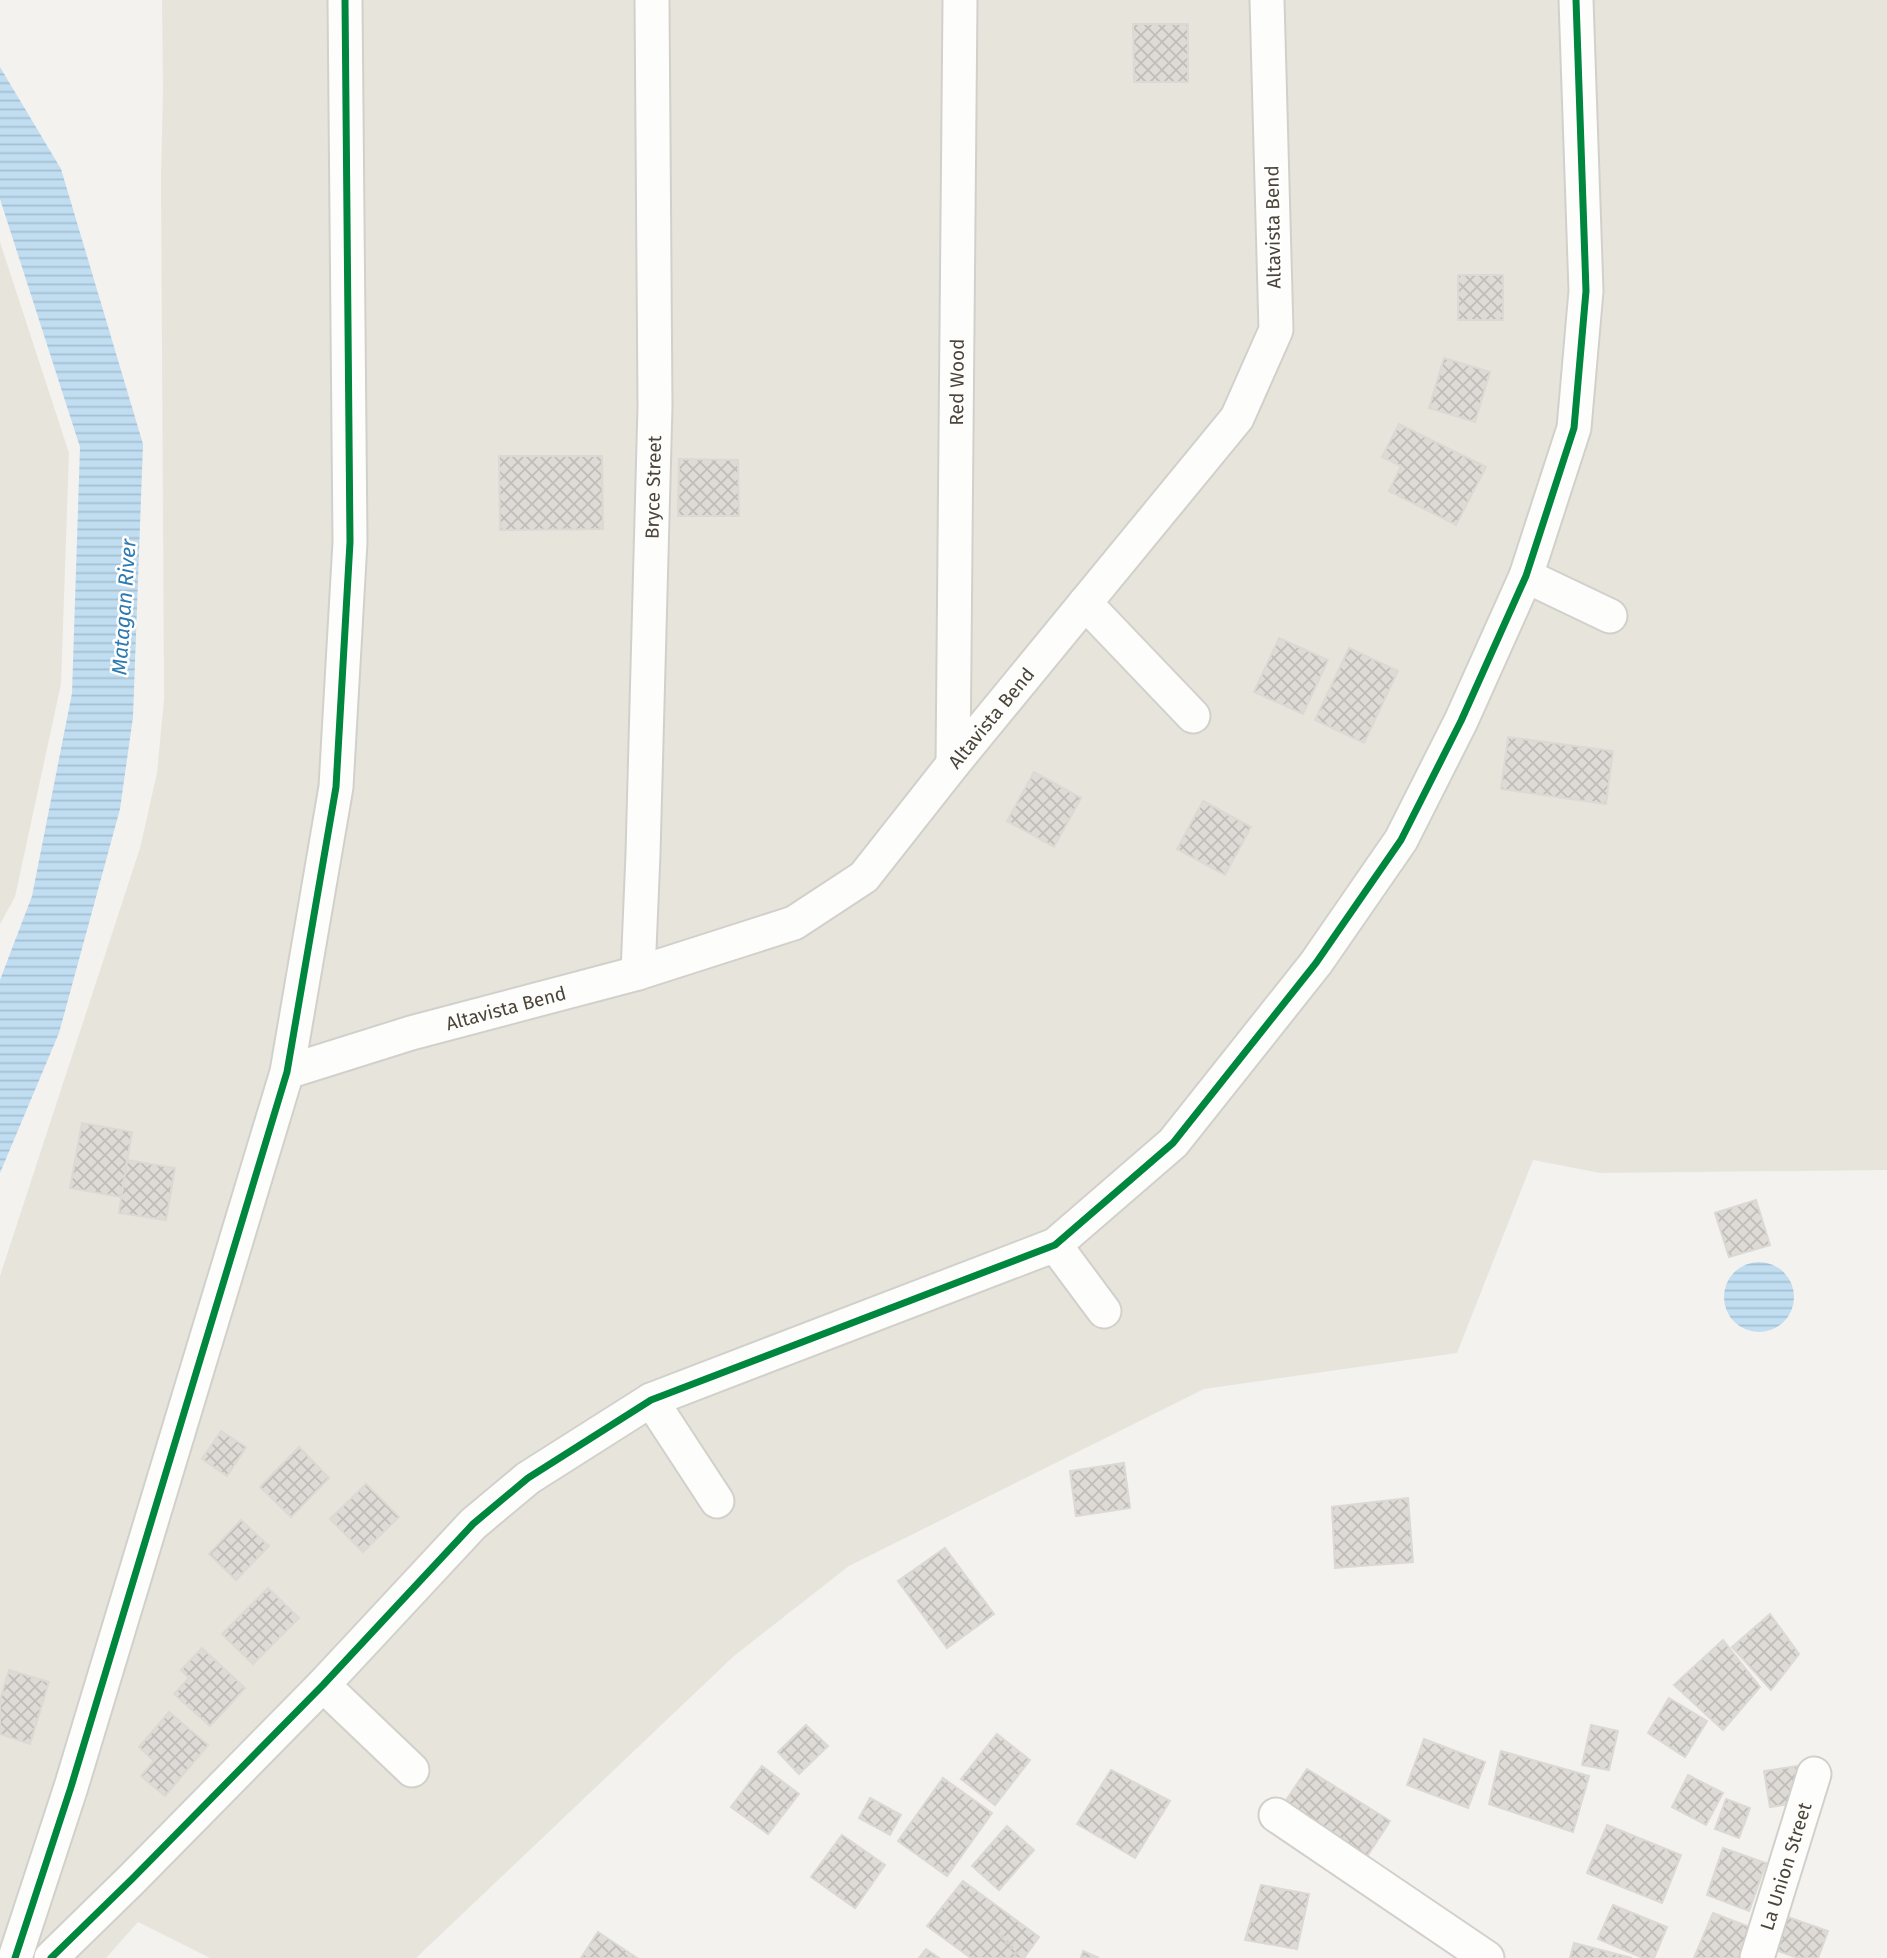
<svg xmlns="http://www.w3.org/2000/svg" width="1887" height="1958" font-family="'Fira Sans',sans-serif">
<defs>
<pattern id="water-rules" width="6" height="5" patternUnits="userSpaceOnUse" patternTransform="scale(1.75)"><rect width="6" height="5" fill="#c0ddf1"/><path d="M0 2.5h6" fill="none" stroke="#a6bfcf"/></pattern>
<pattern id="building-cross-hatch" width="8" height="8" patternUnits="userSpaceOnUse" patternTransform="scale(1.75)"><rect width="8" height="8" fill="#dedbd6"/><path d="M0 0l8 8M0 8l8-8" fill="none" stroke="#c0bdb8"/></pattern>
</defs>
<rect width="100%" height="100%" fill="#f4f2ee"/>
<!-- residential -->
<path fill="#e7e4dc" d="M162,0H1887V1170L1600,1173L1533,1160L1457,1353L1204,1389L849,1566L734,1656L416,1958H210L138,1922L106,1958H0V1276L140,848L157,773L164,699L161,178L163,88Z
M0,242L69,453L61,684L15,897L0,924Z"/>
<!-- water -->
<path fill="url(#water-rules)" d="M0,67L61,169L143,444L133,717L120,809L59,1033L0,1173V980L32,896L72,693L80,447L0,199Z
M1724 1297a35 35 0 1 1 70 0a35 35 0 1 1-70 0Z"/>
<!-- building -->
<path fill="url(#building-cross-hatch)" stroke="#dcd9d4" stroke-width="2" d="M1133,24H1188V82H1134Z
M1458,275H1503V320H1458Z
M1444,358L1490,372L1475,422L1429,408Z
M1399,424L1486,467L1456,525L1389,491L1401,466L1382,457Z
M499,456H602L603,529L500,530Z
M679,459L738,460L739,516H678Z
M1279,638L1328,660L1303,714L1254,692Z
M1349,648L1398,671L1364,743L1315,720Z
M1508,737L1613,751L1606,804L1501,789Z
M1034,772L1081,798L1054,847L1007,821Z
M1203,801L1251,827L1225,875L1177,849Z
M82,1123L132,1132L121,1197L70,1188Z
M127,1160L175,1168L166,1220L119,1213Z
M1756,1200L1770,1245L1729,1257L1715,1213Z
M221,1431L246,1447L227,1476L202,1459Z
M299,1447L329,1478L291,1517L260,1487Z
M1124,1463L1130,1508L1076,1516L1070,1471Z
M366,1484L399,1517L363,1552L330,1519Z
M1408,1498L1413,1562L1335,1568L1332,1507Z
M241,1520L269,1546L236,1580L209,1554Z
M945,1548L994,1614L947,1648L898,1581Z
M268,1588L299,1618L253,1664L222,1634Z
M1770,1614L1799,1654L1771,1690L1732,1647Z
M1723,1640L1760,1687L1723,1730L1674,1685Z
M202,1648L245,1688L210,1726L174,1694L189,1678L181,1670Z
M9,1670L49,1682L30,1744L0,1734V1700Z
M1669,1698L1707,1721L1685,1757L1648,1733Z
M169,1712L208,1745L165,1796L141,1776L154,1761L139,1747Z
M806,1725L828,1746L799,1774L778,1752Z
M1591,1725L1618,1731L1609,1770L1582,1765Z
M997,1734L1030,1760L995,1805L961,1779Z
M1424,1739L1485,1762L1468,1808L1407,1785Z
M1501,1751L1589,1776L1573,1832L1489,1804Z
M762,1766L799,1794L768,1834L731,1807Z
M1798,1766L1804,1802L1770,1807L1764,1771Z
M1307,1769L1390,1821L1362,1864L1279,1811Z
M1111,1770L1170,1801L1135,1858L1077,1824Z
M1688,1775L1723,1793L1706,1825L1672,1807Z
M943,1778L992,1813L947,1876L898,1841Z
M870,1798L901,1815L890,1835L859,1818Z
M1726,1799L1750,1808L1739,1838L1715,1829Z
M1607,1825L1681,1855L1662,1903L1587,1873Z
M1007,1826L1034,1850L999,1890L972,1866Z
M842,1835L885,1865L855,1908L811,1877Z
M1723,1848L1766,1863L1749,1911L1707,1895Z
M963,1881L1039,1937L1024,1958H971L927,1926Z
M1261,1885L1309,1894L1297,1949L1245,1940Z
M1613,1905L1667,1927L1654,1958H1643L1598,1939Z
M1713,1913L1755,1929L1744,1958H1694Z
M1782,1915L1828,1931L1818,1958H1798L1770,1948Z
M598,1932L637,1958H581Z
M1574,1943L1632,1958H1570Z
M926,1949L939,1958H919Z
M1083,1951L1099,1958H1081Z"/>
<g fill="none" stroke-linecap="round" stroke-linejoin="round">
<defs>
<g id="street">
<path d="M1526,576L1610,616"/>
<path d="M1085,603L1193,716"/>
<path id="s1" d="M953,764L960,0"/>
<path id="s2" d="M638,973L643,854L655,406L652,0"/>
<path id="s3" d="M287,1072L411,1033L638,973L794,923L864,877L953,764L1237,418L1276,330L1267,0"/>
<path d="M1055,1245L1104,1311"/>
<path d="M651,1400L717,1501"/>
<path d="M323,1685L412,1770"/>
<path d="M1276,1815L1487,1958"/>
<path d="M15,1958L71,1787L287,1072L336,787L350,542L345,0"/>
<path d="M51,1958L132,1879L323,1685L473,1524L528,1478L651,1400L1055,1245L1173,1143L1316,963L1401,840L1461,721L1526,576L1574,428L1586,291L1576,0"/>
<path id="s4" d="M1757,1958L1814,1774"/>
</g>
</defs>
<!-- street casing -->
<use href="#street" stroke="#d2d0cb" stroke-width="37"/>
<!-- path -->
<path stroke="#d3d2cc" stroke-width="4.5" stroke-dasharray="3.5 3.5" stroke-linecap="butt" d="M997,1930L1019,1958"/>
<!-- street -->
<use href="#street" stroke="#fdfdfc" stroke-width="33"/>
<defs>
<path id="cycleway" d="M15,1958L71,1787L287,1072L336,787L350,542L345,0
M51,1958L132,1879L323,1685L473,1524L528,1478L651,1400L1055,1245L1173,1143L1316,963L1401,840L1461,721L1526,576L1574,428L1586,291L1576,0"/>
</defs>
<!-- cycleway casing -->
<use href="#cycleway" stroke="#fff" stroke-width="11"/>
<!-- cycleway -->
<use href="#cycleway" stroke="#00873e" stroke-width="7"/>
</g>
<g text-anchor="middle" dominant-baseline="central" stroke-width="5" stroke-linejoin="round" paint-order="stroke">
<!-- street labels -->
<g font-size="19" fill="#4b4439" stroke="#fff">
<text transform="translate(1273 227) rotate(-91)">Altavista Bend</text>
<text stroke="none"><textPath href="#s1" startOffset="382">Red Wood</textPath></text>
<text stroke="none"><textPath href="#s2" startOffset="486">Bryce Street</textPath></text>
<text stroke="none"><textPath href="#s3" startOffset="816">Altavista Bend</textPath></text>
<text stroke="none"><textPath href="#s3" startOffset="228">Altavista Bend</textPath></text>
<text stroke="none"><textPath href="#s4" startOffset="96">La Union Street</textPath></text>
</g>
<!-- water labels -->
<g font-size="21" font-style="italic" fill="#2e7ab2" stroke="#fff">
<text transform="translate(124 607) rotate(-86)">Matagan River</text>
</g>
</g>
</svg>
